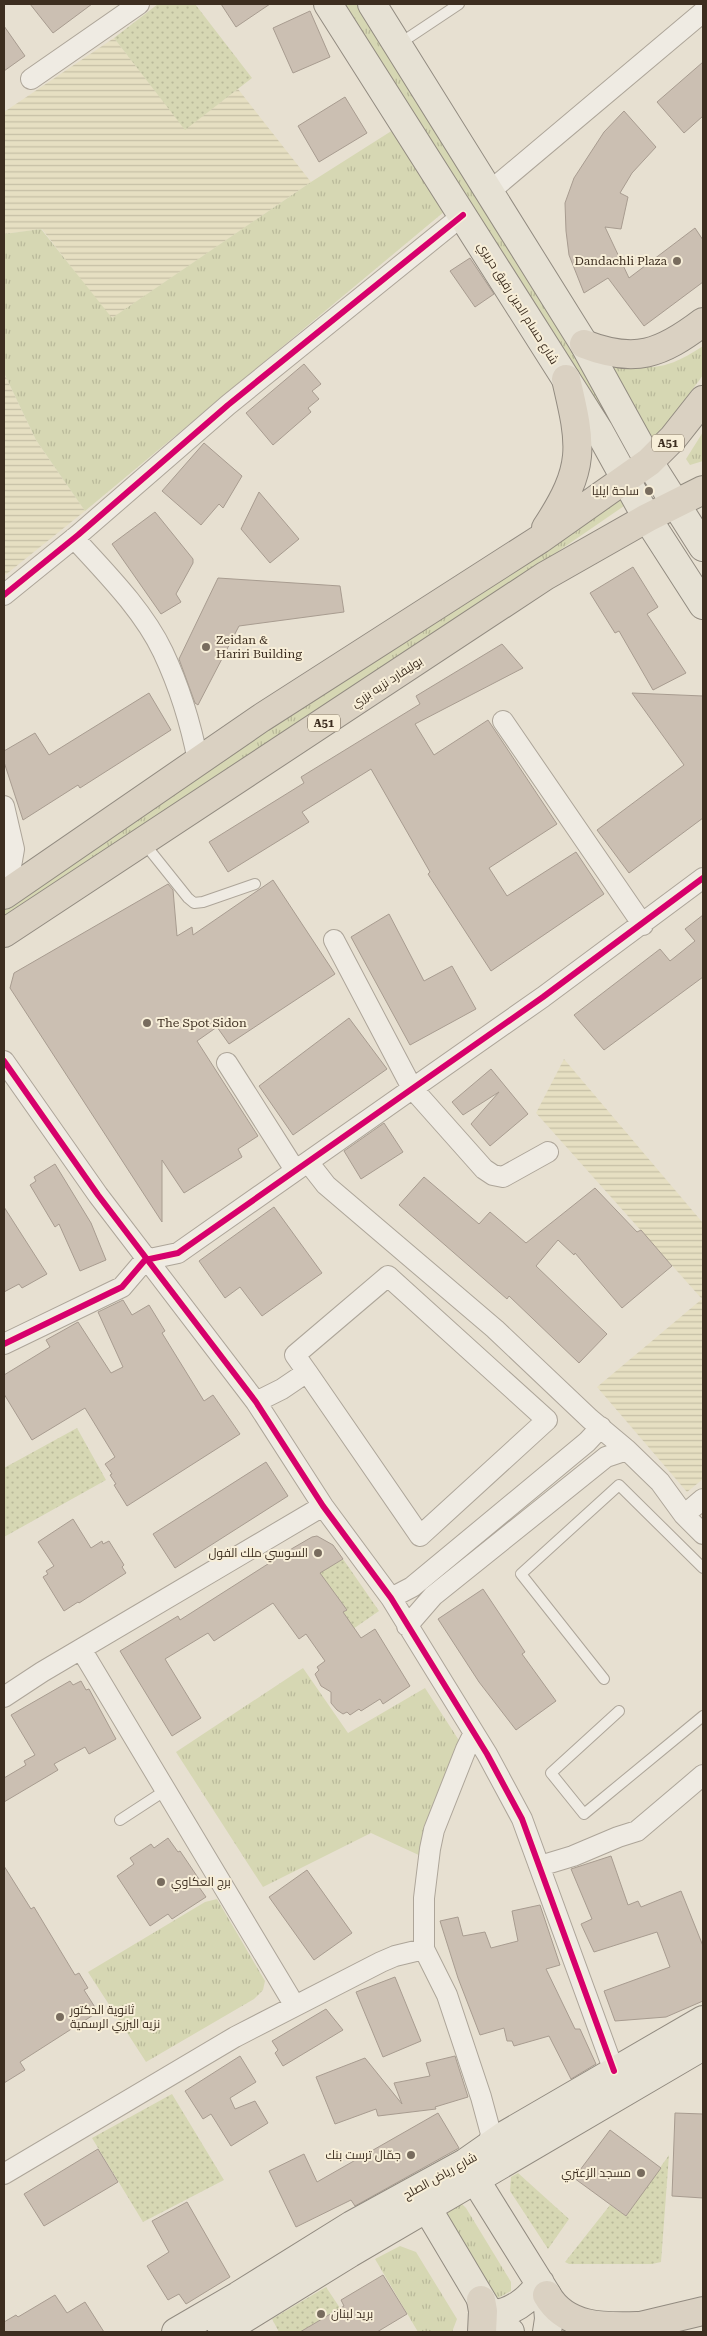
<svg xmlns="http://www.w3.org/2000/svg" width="707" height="2336" font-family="'Roboto Serif',Cairo,serif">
<defs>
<pattern id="farmland-rules" width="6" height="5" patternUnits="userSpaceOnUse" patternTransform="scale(1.25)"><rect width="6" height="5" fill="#e6dfc2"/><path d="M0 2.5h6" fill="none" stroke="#c6c0a6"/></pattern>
<pattern id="grass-tufts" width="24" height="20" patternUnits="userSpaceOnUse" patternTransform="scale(1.25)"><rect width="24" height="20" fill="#d6d7b3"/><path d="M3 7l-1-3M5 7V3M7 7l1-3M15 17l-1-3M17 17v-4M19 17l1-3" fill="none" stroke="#b9b99a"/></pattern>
<pattern id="garden-dots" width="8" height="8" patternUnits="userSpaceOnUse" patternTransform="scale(1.25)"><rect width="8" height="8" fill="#d6d7b3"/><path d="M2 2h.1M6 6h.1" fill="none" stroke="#b9b99a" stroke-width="1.8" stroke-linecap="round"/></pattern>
</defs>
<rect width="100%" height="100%" fill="#e7e0d1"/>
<!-- farmland -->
<path fill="url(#farmland-rules)" d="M114,38L185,129L238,89L311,182L111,319L42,229L4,234V112Z
M4,373L36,440L85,511L4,576Z
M564,1059L703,1223V1479L687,1492L597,1387L702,1299L536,1113Z"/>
<!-- grass -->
<path fill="url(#grass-tufts)" d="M342,4H362L634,446L627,449Z
M393,130L445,211L85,511L36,440L4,373V234L41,229L112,318L311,182Z
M703,346V375L655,441L600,357C646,370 661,374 703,346Z
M703,432V461L690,465L686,459Z
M620,493L626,502L624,506L374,678L4,923V903Z
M303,1668L348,1733L425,1688L462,1745L423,1857L371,1833L263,1887L176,1752Z
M217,1899L265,1981L263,1990L254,1999L146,2062L88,1972L205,1902Z
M456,2204H462L466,2208L511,2282V2291L498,2298L493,2294L444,2215L449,2208Z
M400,2246L416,2252L457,2319L452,2332H418L375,2259Z"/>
<!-- garden -->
<path fill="url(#garden-dots)" d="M158,4H195L252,78L185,130L114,38Z
M77,1428L106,1480L4,1537V1468Z
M343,1559L379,1611L340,1638L350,1622L343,1612L347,1610L334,1592L312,1577Z
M172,2094L224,2180L143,2222L92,2138Z
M669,2155L661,2262L652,2264H569L565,2262L610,2205L626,2216Z
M518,2173L569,2219L548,2249L510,2191L511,2177Z
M326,2287L340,2308L300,2332H279L272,2319Z"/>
<!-- building -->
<path fill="#cbbfb2" stroke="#a89c90" d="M30,4H92L53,33Z
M221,4H270L236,27Z
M310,11L330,57L293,73L273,28Z
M4,26L25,56L4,71Z
M703,62V116L684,133L657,102Z
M345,97L367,133L319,162L298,126Z
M624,111L656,147L632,173L620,193L628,197L621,229L605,227L629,278L695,228L703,240V282L644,326L608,278L584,293L569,255L566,231L565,203L574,178L604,132Z
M470,258L494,294L475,307L450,271Z
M304,364L321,384L312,391L319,399L308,408L311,412L273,445L246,413Z
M204,443L242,476L223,508L219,504L201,525L162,491Z
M259,492L299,539L270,563L241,529Z
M155,512L193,559V563L176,594L181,602L161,614L112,544Z
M633,567L658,607L647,614L686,673L653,690L619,631L615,633L590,593Z
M218,578L340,586L344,612L239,626L198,705L195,703L179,659Z
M502,644L523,668L415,724L434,755L488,720L557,824L489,868L507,896L576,852L604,894L491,971L428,874L430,872L371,769L302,812L309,822L228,872L209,842L304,783L301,777L420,704L416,696Z
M149,693L171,730L80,788L78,785L23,820L4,762V751L35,733L49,755Z
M632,693L703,696V818L629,873L597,830L684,765Z
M273,880L335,974L229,1044L217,1027L197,1041L258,1136L238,1149L242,1157L184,1193L162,1160V1222L10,988L14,973L168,884L173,890L177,936L192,927L193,935Z
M389,914L424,981L452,966L476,1009L410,1045L351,937Z
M703,915V977L604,1050L574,1015L660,949L670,961L695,941L685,929Z
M349,1018L387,1069L293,1135L259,1086Z
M491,1069L528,1114L490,1146L471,1124L499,1092L463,1115L452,1102Z
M384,1123L403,1152L361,1179L344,1151Z
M55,1164L91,1223L106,1260L80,1271L59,1224L55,1227L30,1185L36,1181L34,1177Z
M424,1177L479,1224L490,1212L526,1243L595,1188L637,1232L641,1230L672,1266L622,1308L575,1253L574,1255L558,1240L536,1266L607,1334L579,1363L509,1296L507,1299L399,1205Z
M4,1207L47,1274L22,1288L19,1284L4,1292Z
M274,1207L322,1273L262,1316L240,1287L225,1298L199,1261Z
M123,1300L132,1315L149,1305L165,1331L162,1333L204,1401L213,1395L240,1434L127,1506L114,1485L116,1484L110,1475L112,1474L105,1464L115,1457L85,1408L32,1440L4,1394V1375L50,1347L46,1340L78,1322L111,1373L123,1367L98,1312Z
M266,1462L288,1496L175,1568L153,1534Z
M73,1519L91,1548L102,1541L103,1544L109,1541L124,1565L122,1567L126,1573L79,1603L78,1602L64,1611L43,1577L48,1574L46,1571L54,1566L38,1542Z
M317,1536L333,1545L343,1559L320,1573L347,1610L343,1612L361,1638L375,1629L410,1686L383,1704L380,1699L361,1711L359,1709L350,1715L347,1712L343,1714L337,1710L331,1703V1692L321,1686L315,1674L319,1670L317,1667L325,1661L306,1634L299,1639L273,1603L214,1641L208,1633L165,1659L201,1718L172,1736L120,1651L178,1616L180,1620L293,1548L312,1537Z
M483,1589L525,1652L522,1654L556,1701L516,1730L479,1682L438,1619Z
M70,1681L73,1685L81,1681L86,1690L89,1689L116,1739L89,1754L85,1747L54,1764L58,1770L4,1802V1778L26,1765L24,1761L35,1755L11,1715Z
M168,1838L178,1852L180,1851L203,1885L199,1887L206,1897L172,1919L168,1914L150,1926L117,1876L134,1864L130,1858L151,1844L154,1848Z
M611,1856L628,1905L638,1901L641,1907L681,1891L703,1946V2001L666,2017L615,2021L604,1991L670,1967L657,1932L594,1952L581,1924L592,1919L571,1869Z
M4,1866L31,1909L34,1907L75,1975L79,1973L88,1988L84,1990L98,2012L20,2062L25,2070L4,2083Z
M307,1870L352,1933L314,1960L269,1897Z
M540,1905L560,1965L546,1969L575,2029H580L596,2064L571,2079L549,2036L514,2046L512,2041H507L504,2028L480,2035L458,1978L440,1921L458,1917L463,1936L485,1932L491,1948L518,1941L512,1911Z
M395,1977L421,2041L383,2057L356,1992Z
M326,2009L343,2030L283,2066L275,2053L278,2050L272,2041Z
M240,2056L256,2082L230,2098L235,2109L255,2101L268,2123L231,2146L211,2114L203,2119L185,2091Z
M455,2056L468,2097L435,2107L436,2109L378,2116L376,2109L335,2124L316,2077L365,2058L402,2104L394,2083L430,2076L426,2063Z
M438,2113L459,2148L355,2206L351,2200L296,2227L269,2171L304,2154L317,2182Z
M675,2113L703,2114V2198L672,2196Z
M610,2130L661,2168L626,2216L574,2178Z
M98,2149L118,2182L44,2226L24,2194Z
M187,2202L230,2277L186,2304L179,2294L168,2300L147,2266L169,2252L152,2221Z
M383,2275L407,2314L377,2332H300L344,2306L341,2300Z
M55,2295L67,2313L85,2302L104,2332H4V2322L16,2315L18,2317Z"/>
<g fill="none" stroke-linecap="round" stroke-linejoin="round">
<defs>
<path id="lane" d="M399,44L459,4
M144,843L188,898L194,903L203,902L255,884
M604,1679L521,1574L619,1485L703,1568
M619,1711L551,1773L584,1814L703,1716
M120,1820L166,1790"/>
<path id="street" d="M31,79L139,4
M489,192L703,12
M74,538C106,573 143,610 163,652C179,686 191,725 198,761
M4,595L78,535L228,405L463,215
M503,721L643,925
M4,806L14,849L10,872L4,893
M334,940L412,1088L484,1169L493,1175L503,1177L548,1152
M4,1061L98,1195L256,1402L323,1506L391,1598L487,1754L522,1819L614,2071
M227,1063L295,1170
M308,1162L326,1185L495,1329L590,1419L627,1450L660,1482L684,1515L703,1534
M4,1344L122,1287L145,1260L178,1253L543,997L703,878
M256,1402L282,1389L307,1372L420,1536L547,1420L388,1276L295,1355L307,1372
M684,1515L703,1499
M391,1598L412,1587L587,1442L601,1427
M407,1626L433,1596L606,1457L627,1450
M81,1649L295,2006
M4,1697L42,1672L323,1506
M474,1733L466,1749L434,1830L430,1849L424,1898V1949L447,1995L481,2097L491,2134L486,2150
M540,1866L573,1856L618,1837L637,1831L703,1775
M4,2174L235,2037L381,1962L395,1956L424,1949"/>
<path id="primary" d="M328,4L599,431L647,518L703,605
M372,4L584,344L649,462L703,547
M466,2165L547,2295L549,2319L547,2332
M418,2193L490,2314L510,2332
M490,2314C509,2315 530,2300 540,2283
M176,2332L238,2296L352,2225L465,2163L505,2135L703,2020
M222,2332L350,2253L703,2046"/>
<path id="highway" d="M584,344C635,364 661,354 703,322
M546,528C586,467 582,447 566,379
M4,895L261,718L540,539L649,462L673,438L703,400
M4,933L545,576L647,518L703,490
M547,2295C566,2328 604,2327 637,2326
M481,2300L483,2311L482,2332
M619,2331L703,2311"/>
</defs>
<!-- lane casing -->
<use href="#lane" stroke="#ada599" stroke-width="12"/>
<!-- street casing -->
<use href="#street" stroke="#ada599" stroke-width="22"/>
<!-- primary casing -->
<use href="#primary" stroke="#928b80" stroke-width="30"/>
<!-- highway casing -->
<use href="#highway" stroke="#928b80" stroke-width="30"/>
<!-- lane -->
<use href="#lane" stroke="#efebe3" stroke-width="10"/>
<!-- street -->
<use href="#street" stroke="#efebe3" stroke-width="20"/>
<!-- primary -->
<use href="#primary" stroke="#e6e1d4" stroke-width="28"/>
<!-- highway -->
<use href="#highway" stroke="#dad1c2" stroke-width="28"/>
<defs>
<path id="cycleway" d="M4,595L78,535L228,405L463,215
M4,1061L98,1195L256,1402L323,1506L391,1598L487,1754L522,1819L614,2071
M4,1344L122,1287L145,1260L178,1253L543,997L703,878"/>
</defs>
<!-- cycleway casing -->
<use href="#cycleway" stroke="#f7eed8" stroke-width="9"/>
<!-- cycleway -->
<use href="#cycleway" stroke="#d6006c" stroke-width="6"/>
</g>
<!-- markers -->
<g fill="#786c5e" stroke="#f7eed8" stroke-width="2">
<circle cx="677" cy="261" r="5"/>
<circle cx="649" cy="491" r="5"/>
<circle cx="206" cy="647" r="5"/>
<circle cx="147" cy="1023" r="5"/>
<circle cx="318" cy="1553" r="5"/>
<circle cx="161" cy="1882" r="5"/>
<circle cx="60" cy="2017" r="5"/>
<circle cx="411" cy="2155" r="5"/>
<circle cx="641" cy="2173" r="5"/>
<circle cx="321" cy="2314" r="5"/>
</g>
<g text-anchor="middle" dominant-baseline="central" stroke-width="4" stroke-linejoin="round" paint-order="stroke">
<!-- shield labels -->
<g fill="#f7eed8" stroke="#756857" stroke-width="1">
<rect x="652" y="434.5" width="32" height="17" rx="4"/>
<rect x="308" y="714.5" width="32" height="17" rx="4"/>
</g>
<g font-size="11" font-weight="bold" fill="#3d2e20">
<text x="668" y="443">A51</text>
<text x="324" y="723">A51</text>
</g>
<!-- poi labels -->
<g font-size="12" fill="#3d2e20" stroke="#f7eed8" text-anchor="end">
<text x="667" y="261">Dandachli Plaza</text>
<text x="639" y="491">ساحة ايليا</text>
<text x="216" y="640" text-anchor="start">Zeidan &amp;<tspan x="216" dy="14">Hariri Building</tspan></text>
<text x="157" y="1023" text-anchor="start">The Spot Sidon</text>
<text x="308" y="1553">السوسي ملك الفول</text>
<text x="171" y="1882" text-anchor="start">برج العكاوي</text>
<text x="70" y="2010" text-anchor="start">ثانوية الدكتور<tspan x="70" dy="14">نزيه البزري الرسمية</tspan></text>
<text x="401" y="2155">جمّال ترست بنك</text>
<text x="631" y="2173">مسجد الزعتري</text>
<text x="331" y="2314" text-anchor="start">بريد لبنان</text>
</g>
<!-- street labels -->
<g font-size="12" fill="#3d2e20" stroke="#f7eed8">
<text transform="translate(518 303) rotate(58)">شارع حسام الدين رفيق حريري</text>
<text transform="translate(387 682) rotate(-33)">بوليفارد نزيه بزري</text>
<text transform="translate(440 2176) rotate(-29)">شارع رياض الصلح</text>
</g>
</g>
<!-- border -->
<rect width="707" height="2336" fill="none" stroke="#3d2e20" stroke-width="10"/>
</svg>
